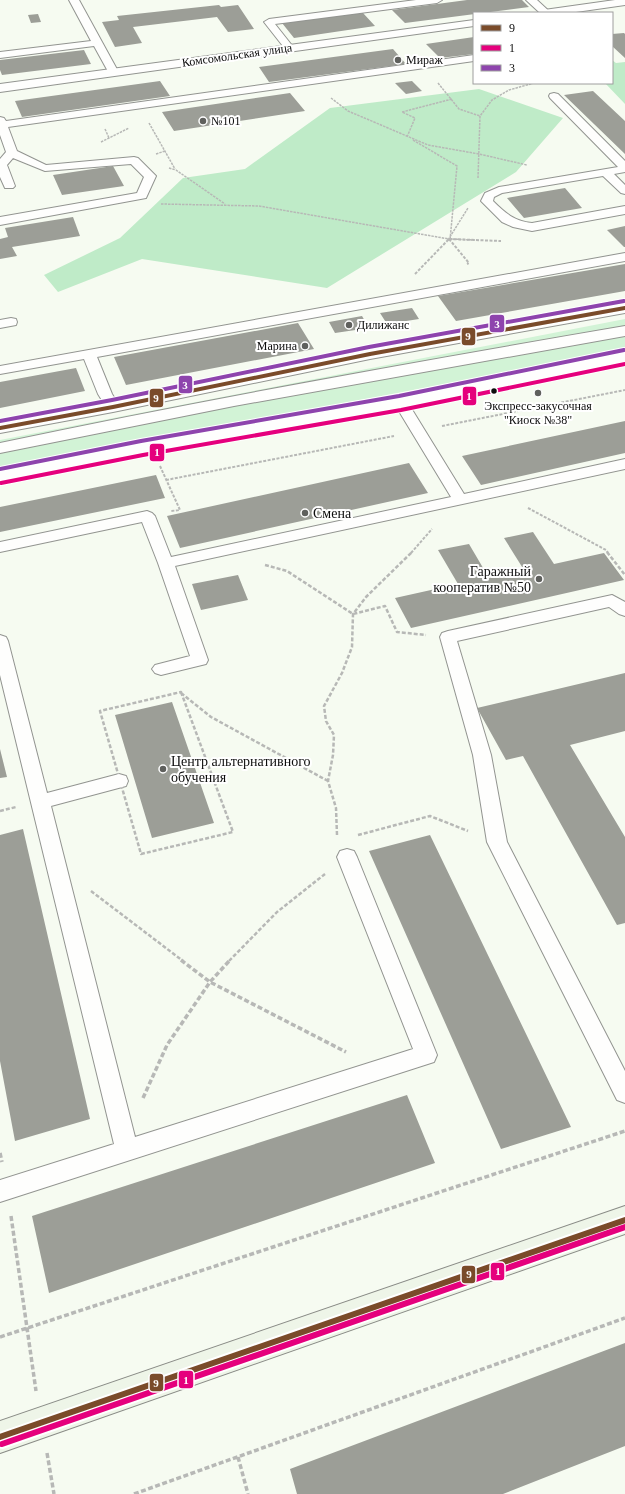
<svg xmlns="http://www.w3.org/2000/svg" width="625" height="1494" font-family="Georgia,serif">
<rect width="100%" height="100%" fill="#f6fbf1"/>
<!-- green -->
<path fill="#d2f3d6" d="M625,319V350L0,468V440Z"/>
<!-- forest -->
<path fill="#bfebc8" d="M612,60L616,63L625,62V104L605,83H612Z
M479,89L563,118L516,172L327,288L142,259L58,292L44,275L120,238L183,178L245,169L330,108Z"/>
<!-- building -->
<path fill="#9c9e97" d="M467,0H522L529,7L405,23L392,10Z
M219,5L221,7L238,5L254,29L228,32L217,17L133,27L142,43L115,47L102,22L119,20L117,16Z
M363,13L375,26L294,38L282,23Z
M38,14L41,22L31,23L28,15Z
M624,33L625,34V58L612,46V34Z
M474,37V54L440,58L426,44Z
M393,49L406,64L269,82L259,67Z
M84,50L91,64L2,75L0,70V60Z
M160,81L170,96L22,117L15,101Z
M412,81L422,91L406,94L395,83Z
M593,91L625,121V154L564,95Z
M290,93L305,111L174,131L162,112Z
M113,166L124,186L62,195L53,175Z
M565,188L582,208L524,218L507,198Z
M73,217L80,236L12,247L17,256L0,259V239L8,237L5,228Z
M625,226V247H624L607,230Z
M625,264V291L456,321L438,296Z
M412,308L419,319L387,324L380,313Z
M362,316L369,328L335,333L329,322Z
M298,323L314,349L126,385L114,357Z
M76,368L85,391L0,408V382Z
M625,421V453L481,485L462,456Z
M409,463L428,493L180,548L167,516Z
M156,475L165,498L0,532V507Z
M533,532L554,564L604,553L624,580L411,628L395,598L458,584L438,550L469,544L489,578L524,570L504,538Z
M238,575L248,600L201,610L192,584Z
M625,673V731L570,745L625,837V923L617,925L523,756L506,760L477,708Z
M172,702L214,823L152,838L115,715Z
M0,749L7,777L0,778Z
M23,829L90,1119L15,1141L0,1061V835Z
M430,835L571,1127L501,1149L369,851Z
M407,1095L435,1163L49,1293L32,1216Z
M625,1343V1446L503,1494H297L290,1469Z"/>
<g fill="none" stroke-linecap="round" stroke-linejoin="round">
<defs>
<path id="service" d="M69,0H79L119,73L118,75H110L94,46L0,58V52L91,41Z
M416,0H442L437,3L275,24L294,48L289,51L286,50L264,22L269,19Z
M526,0H537L551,13H540Z
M474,55V61L8,127L17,151L46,165L134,157L138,158L156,176L146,198L0,225V217L137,193L144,177L131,164L45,171L13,158L7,165L15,186L13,188H5L0,177V159L6,152L0,135V117L4,118L6,121Z
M554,93L558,94L625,161V172L614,174L625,185V194L621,193L603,176L502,193L494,197L493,201C505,213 514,221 532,223L625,206V214L532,231L513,227L502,222L481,201L485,193L499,187L618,167L550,98L549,96L550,94Z
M625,253V261L97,357L112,394L120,407L118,410L113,411L108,410L98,394L84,359L0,374V366Z
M11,318L16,319L17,322L16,325L0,328V320Z
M401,399L406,400L408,403L464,494L625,459V469L175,566L208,660L206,664L161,675L155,673L152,669L155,665L190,656L158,563L142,522L0,552V542L147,511L152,513L155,516L171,557L451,497L394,403L396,400Z
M612,595L625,602V616L619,614L609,607L457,641L491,755L507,842L625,1071V1103L617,1100L487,842L473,755L440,637L442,633L448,631Z
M0,635L6,637L8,641L47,793L119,774L126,776L128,781L126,786L51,806L135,1137L413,1049L337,857L340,851L347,849L354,851L357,857L437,1055L434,1062L0,1202V1180L114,1144L0,675Z"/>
<path id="pedestrian" d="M625,326V336L234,406L0,453V443C207,399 416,362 625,326Z"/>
<path id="minor" d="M615,0H625V5L569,13H538L540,11L544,10Z
M474,20V26L0,92V84Z"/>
<path id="tertiary" d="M625,303V313L370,359L113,412L0,433V423L113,402L370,349Z
M625,352V362L400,408L142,453L0,482V470L142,443L400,398Z"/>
<path id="secondary" d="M625,1206V1234L0,1453V1421Z"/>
</defs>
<!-- service casing -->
<use href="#service" stroke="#929490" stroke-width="2"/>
<!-- pedestrian casing -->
<use href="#pedestrian" stroke="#929490" stroke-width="2"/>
<!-- minor casing -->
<use href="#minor" stroke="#929490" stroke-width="2"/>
<!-- tertiary casing -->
<use href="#tertiary" stroke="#929490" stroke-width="2"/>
<!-- secondary casing -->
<use href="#secondary" stroke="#898b86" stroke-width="2"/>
<!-- path-far3 -->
<path stroke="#b7b8b6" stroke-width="1.5" stroke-dasharray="2.5 1" stroke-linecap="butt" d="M438,83L459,109L480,116
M331,98L348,111L428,145L479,154L527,165
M149,123L175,169
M105,129L109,138
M407,137L415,118L402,112L452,99
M413,140L457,166L450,240
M101,142L129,128
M156,154L165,151
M169,168L176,170L225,204
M478,178L480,116L492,100L509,90L534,83
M161,204L259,206L449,239L475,240
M448,240L468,208"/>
<!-- path-far2 -->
<path stroke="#b7b8b6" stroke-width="2" stroke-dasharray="3 1.5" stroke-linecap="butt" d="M449,239L469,263L467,264
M449,239L501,241
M415,274L449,239
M442,426L625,390
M160,466L180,510L171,511
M166,480L394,436
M528,508L606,550L608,553
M411,553L432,529"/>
<!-- path-far1 -->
<path stroke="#b7b8b6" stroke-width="2.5" stroke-dasharray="4 2" stroke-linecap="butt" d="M607,552L625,575
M265,565L287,571L353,614L385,606L397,632L426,635
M181,692L233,832L141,854L100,711Z
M181,693L211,717L328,781
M0,811L16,807
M337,835L336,808L328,781L333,755L334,735L326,721L324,706L342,673L352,647L353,614L366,597L412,552
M358,835L430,816L468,831
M91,891L183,961
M229,961L277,912L325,874"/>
<!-- path -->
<path stroke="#b7b8b6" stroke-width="3.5" stroke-dasharray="5 2.5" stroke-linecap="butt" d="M181,960L210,982L346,1052
M143,1098L167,1045L210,982L230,960
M0,1153L2,1162
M11,1216L36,1391
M0,1337L625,1131
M47,1453L54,1494
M238,1457L248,1494
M134,1494L625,1318"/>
<!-- service -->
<use href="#service" fill="#fefefd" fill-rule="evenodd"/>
<!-- pedestrian -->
<use href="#pedestrian" fill="#fefefd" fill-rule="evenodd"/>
<!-- minor -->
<use href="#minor" fill="#fefefd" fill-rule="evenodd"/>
<!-- tertiary -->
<use href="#tertiary" fill="#fefefd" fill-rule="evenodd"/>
<!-- secondary -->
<use href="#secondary" fill="#eef5e8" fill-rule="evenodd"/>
<defs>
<path id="bus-1-far1" d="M0,428L113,407L370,354L625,308"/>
<path id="bus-1" d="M0,1437L625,1220"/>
<path id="bus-2-far1" d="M1,483L143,455L401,410L625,364"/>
<path id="bus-2" d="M2,1444L625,1227"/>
<path id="bus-3" d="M0,421L112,400L369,347L624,301
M0,469L141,441L399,396L624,350"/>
</defs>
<!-- bus-1-far1 casing -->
<use href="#bus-1-far1" stroke="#fff" stroke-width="6"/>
<!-- bus-1 casing -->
<use href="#bus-1" stroke="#fff" stroke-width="10"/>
<!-- bus-2-far1 casing -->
<use href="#bus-2-far1" stroke="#fff" stroke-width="6"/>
<!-- bus-2 casing -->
<use href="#bus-2" stroke="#fff" stroke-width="10"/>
<!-- bus-3 casing -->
<use href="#bus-3" stroke="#fff" stroke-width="6"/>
<!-- bus-1-far1 -->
<use href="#bus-1-far1" stroke="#7a4b2a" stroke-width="4"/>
<!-- bus-1 -->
<use href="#bus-1" stroke="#7a4b2a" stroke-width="6"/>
<!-- bus-2-far1 -->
<use href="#bus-2-far1" stroke="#e5007d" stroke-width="4"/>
<!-- bus-2 -->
<use href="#bus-2" stroke="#e5007d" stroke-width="6"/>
<!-- bus-3 -->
<use href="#bus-3" stroke="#8e44ad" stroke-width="4"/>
</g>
<!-- markers -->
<g fill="#5f605d" stroke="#fff" stroke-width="1.5">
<circle cx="398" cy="60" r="4"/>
<circle cx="203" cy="121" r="4"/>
<circle cx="349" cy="325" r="4"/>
<circle cx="305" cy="346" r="4"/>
<circle cx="538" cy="393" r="4"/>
<circle cx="305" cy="513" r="4"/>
<circle cx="539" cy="579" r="4"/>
<circle cx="163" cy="769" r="4"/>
</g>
<circle fill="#0d0d0d" stroke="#fff" stroke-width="1.5" cx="494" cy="391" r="3.5"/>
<g text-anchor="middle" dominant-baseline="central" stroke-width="4" stroke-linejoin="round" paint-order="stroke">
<!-- far-street labels -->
<g font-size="12" fill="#0d0d0d" stroke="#fff">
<text transform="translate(237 55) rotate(-8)">Комсомольская улица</text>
</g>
<!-- far-poi labels -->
<g font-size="12" fill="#0d0d0d" stroke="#fff" text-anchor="start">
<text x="406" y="60">Мираж</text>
<text x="211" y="121">№101</text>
<text x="357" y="325">Дилижанс</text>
<text x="297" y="346" text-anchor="end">Марина</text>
<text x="538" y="406" text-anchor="middle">Экспресс-закусочная<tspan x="538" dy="14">"Киоск №38"</tspan></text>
</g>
<!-- poi labels -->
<g font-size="14" fill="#0d0d0d" stroke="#fff" text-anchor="start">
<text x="313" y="513">Смена</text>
<text x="531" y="571" text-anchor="end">Гаражный<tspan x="531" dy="16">кооператив №50</tspan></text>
<text x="171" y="761">Центр альтернативного<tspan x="171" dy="16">обучения</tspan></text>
</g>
</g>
<g stroke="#fff" stroke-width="1.5">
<rect x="489" y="314" width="16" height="19" rx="4" fill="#8e44ad"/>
<rect x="461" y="327" width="15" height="19" rx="4" fill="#7a4b2a"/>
<rect x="178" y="375" width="15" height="19" rx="4" fill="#8e44ad"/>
<rect x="462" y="386" width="15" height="20" rx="4" fill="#e5007d"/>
<rect x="149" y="388" width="15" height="20" rx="4" fill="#7a4b2a"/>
<rect x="149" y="443" width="16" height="19" rx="4" fill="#e5007d"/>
<rect x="490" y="1262" width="15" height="19" rx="4" fill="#e5007d"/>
<rect x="461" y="1265" width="15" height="19" rx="4" fill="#7a4b2a"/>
<rect x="178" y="1370" width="16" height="19" rx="4" fill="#e5007d"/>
<rect x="149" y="1373" width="15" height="19" rx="4" fill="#7a4b2a"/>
</g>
<g font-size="11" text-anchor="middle" font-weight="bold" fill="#fff">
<text x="497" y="328">3</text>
<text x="468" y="340">9</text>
<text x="185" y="389">3</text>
<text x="469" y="400">1</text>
<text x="156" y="402">9</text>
<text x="157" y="456">1</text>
<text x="498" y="1275">1</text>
<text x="469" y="1278">9</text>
<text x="186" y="1384">1</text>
<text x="156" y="1387">9</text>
</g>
<!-- legend -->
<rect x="473" y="12" width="140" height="72" fill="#ffffff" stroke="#9e9e9e"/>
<rect x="481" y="25" width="20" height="6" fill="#7a4b2a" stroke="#9e9e9e"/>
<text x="509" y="32" font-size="12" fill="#0d0d0d">9</text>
<rect x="481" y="45" width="20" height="6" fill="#e5007d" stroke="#9e9e9e"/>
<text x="509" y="52" font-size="12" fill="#0d0d0d">1</text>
<rect x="481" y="65" width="20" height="6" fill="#8e44ad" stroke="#9e9e9e"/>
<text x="509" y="72" font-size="12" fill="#0d0d0d">3</text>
</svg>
